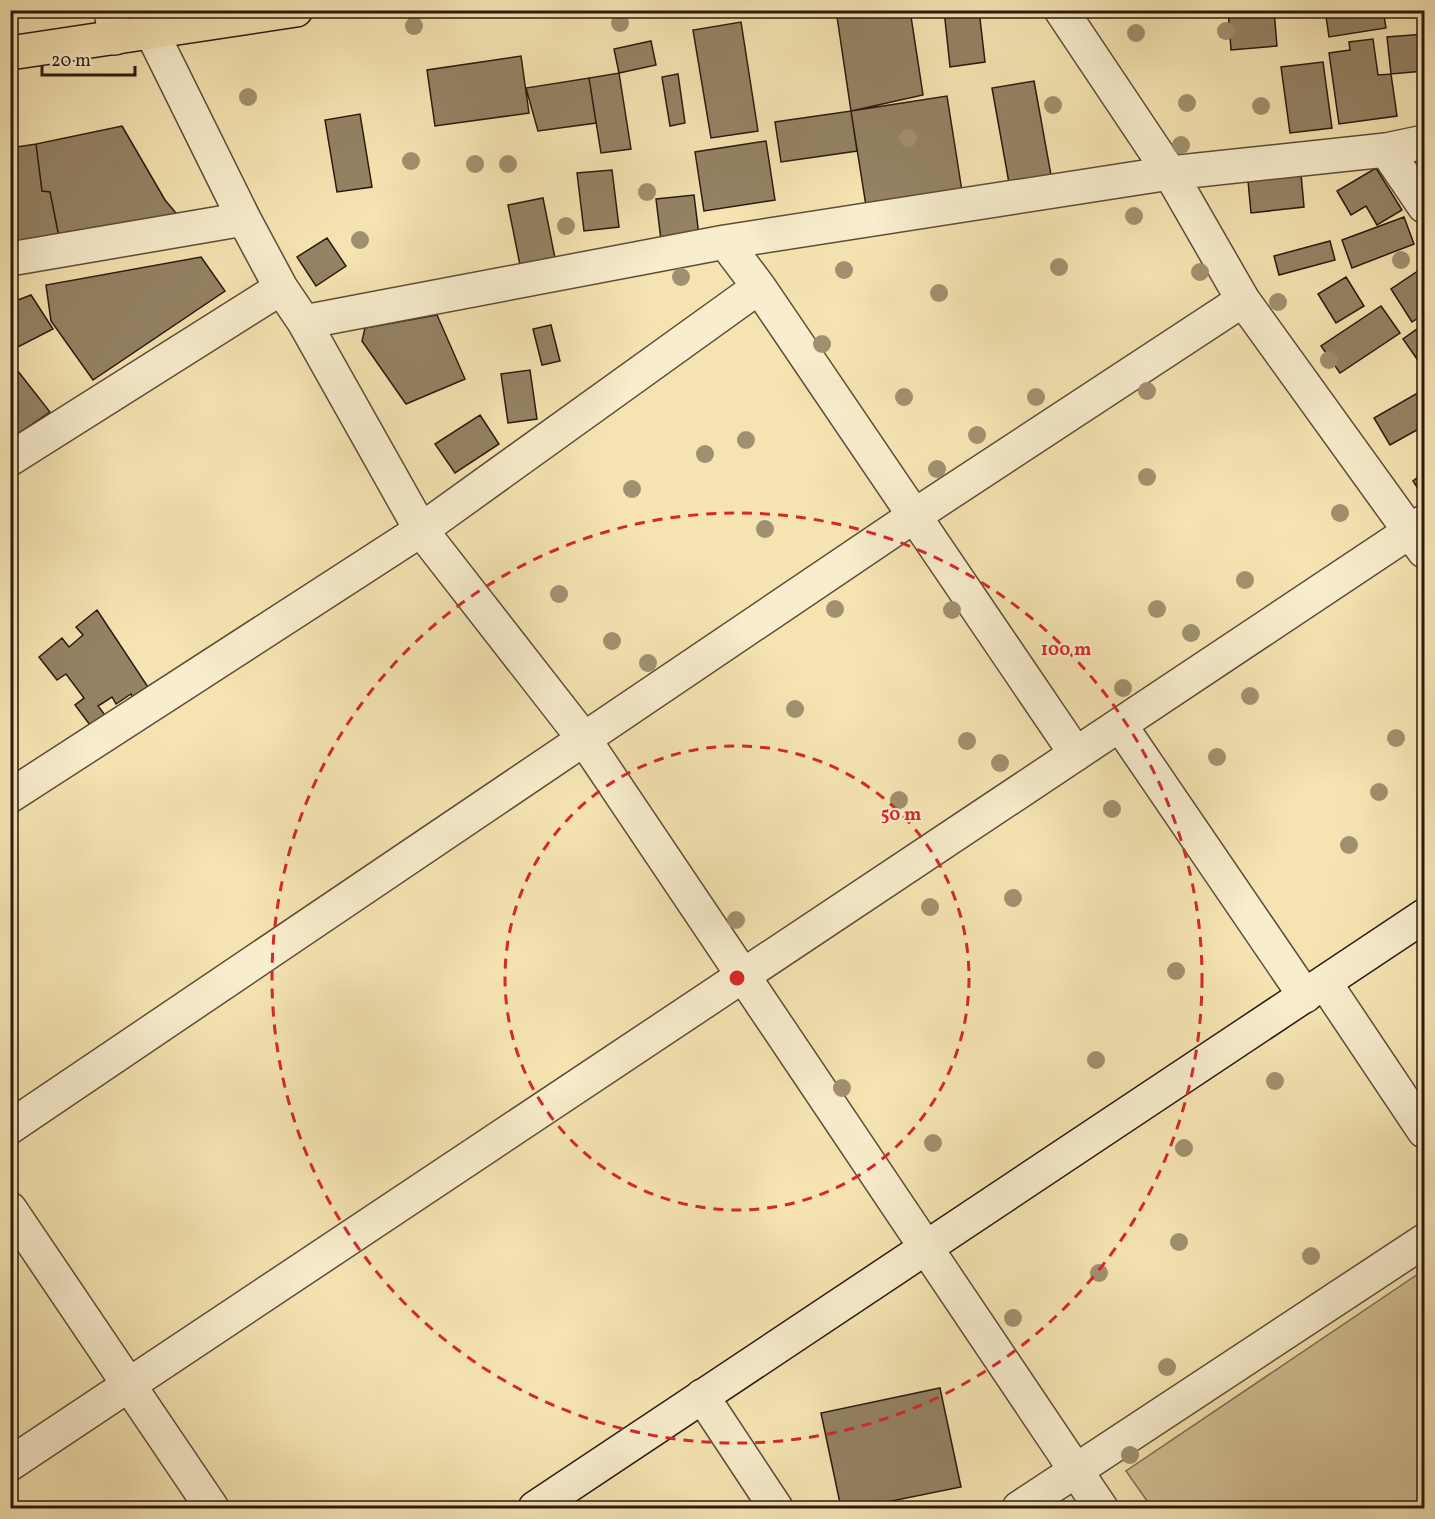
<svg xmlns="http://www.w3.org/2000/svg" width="1435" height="1519" font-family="Vollkorn,serif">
<rect width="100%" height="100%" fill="#f5e4b2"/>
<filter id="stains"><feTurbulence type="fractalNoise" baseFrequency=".00333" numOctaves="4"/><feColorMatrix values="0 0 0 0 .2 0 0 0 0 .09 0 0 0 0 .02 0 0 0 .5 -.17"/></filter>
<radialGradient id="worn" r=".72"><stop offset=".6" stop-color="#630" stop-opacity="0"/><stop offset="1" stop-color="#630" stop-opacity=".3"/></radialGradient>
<!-- garden -->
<path fill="#d3c196" stroke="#7f6d53" stroke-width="1.5" d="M1424,1270V1508H1152L1126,1471Z"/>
<!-- building -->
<path fill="#948364" stroke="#2b1910" stroke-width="1.5" d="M836,10H910L923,95L851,111Z
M944,10H979L985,62L950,67Z
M1228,10H1274L1277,46L1231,50Z
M1325,10H1383L1386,28L1329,37Z
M741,22L758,131L711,138L693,30Z
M1424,34V71L1391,74L1387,37Z
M1373,39L1378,75L1391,74L1397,116L1339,124L1329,53L1350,50L1349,42Z
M651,41L656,65L619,73L614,49Z
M521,56L529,113L435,126L427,70Z
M1323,62L1332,128L1290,133L1281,67Z
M619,73L631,149L601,153L589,78Z
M678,74L685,123L670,126L662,77Z
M589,78L596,123L538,131L526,88Z
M1034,81L1051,175L1009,183L992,88Z
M947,96L962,191L866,206L851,111Z
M851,111L857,151L781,162L775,122Z
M360,114L372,187L337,192L325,120Z
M122,126L165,200L176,213L168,225L60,242L50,192L42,191L36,144Z
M766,141L775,200L704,211L695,152Z
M36,144L42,191L50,192L60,242L10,251V148Z
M1376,168L1402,210L1377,225L1366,206L1351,215L1337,191Z
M612,170L619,227L584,231L577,173Z
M1301,174L1304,207L1251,213L1248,181Z
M694,195L699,236L661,240L656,199Z
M543,198L555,258L520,265L508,205Z
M1404,217L1414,244L1352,268L1342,240Z
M327,238L346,266L316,286L297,257Z
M1330,241L1335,260L1279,275L1274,256Z
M201,257L225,291L93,380L51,321L46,285Z
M1424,267V314L1412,322L1391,289Z
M1346,277L1364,306L1336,323L1318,294Z
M31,295L53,329L10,351V303Z
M1381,306L1400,333L1340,373L1321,346Z
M437,315L465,379L406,404L362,341L365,328Z
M1424,324V369L1403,339Z
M551,325L560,361L542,365L533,329Z
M10,361L50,412L10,439Z
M530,370L537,419L508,423L501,374Z
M1421,391L1424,398V426L1390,445L1374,418Z
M480,415L499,444L455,473L435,444Z
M1424,473V498L1413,481Z
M97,610L148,687L133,698L131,694L116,704L112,697L98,706L105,715L90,725L75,705L84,698L66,674L57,680L39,657L62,638L69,647L83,635L76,627Z
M940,1388L961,1487L857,1508H841L821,1413Z"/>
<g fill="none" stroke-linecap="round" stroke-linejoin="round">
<defs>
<path id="street" d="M111,10L115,38
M1061,10L1170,173L1243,300L1424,551
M152,33L244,219L281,288L304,322L421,530L584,739L1101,1508
M1386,150L1424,206
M725,242L759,287L1076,754
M10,259L244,219
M304,322L725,242L1170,173L1386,150L1424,142
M10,459L281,288
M1120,725L1305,996
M10,796L421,530L759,287
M1325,983L1424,1131
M10,1127L914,516L1243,300
M10,1209L212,1508
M702,1396L776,1508
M10,1464L1424,522
M1019,1508L1424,1241"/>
<path id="secondary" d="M535,1508L1424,916"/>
<path id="highway" d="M10,53L296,10"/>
</defs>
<!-- street casing -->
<use href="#street" stroke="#5e4c38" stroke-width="36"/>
<!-- secondary casing -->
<use href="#secondary" stroke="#2b1910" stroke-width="36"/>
<!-- highway casing -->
<use href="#highway" stroke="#2b1910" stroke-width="36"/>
<!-- street -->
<use href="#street" stroke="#f8edcd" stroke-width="33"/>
<!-- secondary -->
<use href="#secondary" stroke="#f8edcd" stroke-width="33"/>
<!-- highway -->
<use href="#highway" stroke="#f5e4b2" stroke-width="33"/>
</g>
<!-- trees -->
<g fill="#a1906f">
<circle cx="620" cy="23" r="9"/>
<circle cx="414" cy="26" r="9"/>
<circle cx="1226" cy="31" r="9"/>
<circle cx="1136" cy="33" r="9"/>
<circle cx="248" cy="97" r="9"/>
<circle cx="1187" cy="103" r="9"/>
<circle cx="1053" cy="105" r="9"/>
<circle cx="1261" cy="106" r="9"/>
<circle cx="908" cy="138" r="9"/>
<circle cx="1181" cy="145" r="9"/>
<circle cx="411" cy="161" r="9"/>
<circle cx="475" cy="164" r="9"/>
<circle cx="508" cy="164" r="9"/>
<circle cx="647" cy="192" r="9"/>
<circle cx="1134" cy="216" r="9"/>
<circle cx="566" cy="226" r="9"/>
<circle cx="360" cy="240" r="9"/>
<circle cx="1401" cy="260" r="9"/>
<circle cx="1059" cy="267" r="9"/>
<circle cx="844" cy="270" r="9"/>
<circle cx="1200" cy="272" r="9"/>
<circle cx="681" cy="277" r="9"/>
<circle cx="939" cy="293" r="9"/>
<circle cx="1278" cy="302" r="9"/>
<circle cx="822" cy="344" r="9"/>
<circle cx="1329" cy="360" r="9"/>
<circle cx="1147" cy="391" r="9"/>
<circle cx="904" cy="397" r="9"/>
<circle cx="1036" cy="397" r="9"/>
<circle cx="977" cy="435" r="9"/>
<circle cx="746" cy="440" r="9"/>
<circle cx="705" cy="454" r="9"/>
<circle cx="937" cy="469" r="9"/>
<circle cx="1147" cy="477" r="9"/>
<circle cx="632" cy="489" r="9"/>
<circle cx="1340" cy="513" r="9"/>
<circle cx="765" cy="529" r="9"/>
<circle cx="1245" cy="580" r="9"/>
<circle cx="559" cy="594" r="9"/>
<circle cx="835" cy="609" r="9"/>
<circle cx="1157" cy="609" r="9"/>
<circle cx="952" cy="610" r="9"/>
<circle cx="1191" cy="633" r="9"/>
<circle cx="612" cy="641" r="9"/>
<circle cx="648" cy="663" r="9"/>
<circle cx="1123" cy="688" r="9"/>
<circle cx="1250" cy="696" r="9"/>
<circle cx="795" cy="709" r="9"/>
<circle cx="1396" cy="738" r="9"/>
<circle cx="967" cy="741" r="9"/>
<circle cx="1217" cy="757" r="9"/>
<circle cx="1000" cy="763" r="9"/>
<circle cx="1379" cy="792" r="9"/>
<circle cx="899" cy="800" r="9"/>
<circle cx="1112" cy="809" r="9"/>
<circle cx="1349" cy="845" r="9"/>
<circle cx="1013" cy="898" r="9"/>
<circle cx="930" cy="907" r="9"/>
<circle cx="736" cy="920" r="9"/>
<circle cx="1176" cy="971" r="9"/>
<circle cx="1096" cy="1060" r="9"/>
<circle cx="1275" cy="1081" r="9"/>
<circle cx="842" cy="1088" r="9"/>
<circle cx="933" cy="1143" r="9"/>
<circle cx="1184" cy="1148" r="9"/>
<circle cx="1179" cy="1242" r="9"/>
<circle cx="1311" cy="1256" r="9"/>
<circle cx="1099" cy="1273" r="9"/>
<circle cx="1013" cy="1318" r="9"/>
<circle cx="1167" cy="1367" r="9"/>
<circle cx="1130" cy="1455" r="9"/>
</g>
<!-- distance rings -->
<g fill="none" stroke="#d62828" stroke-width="3" stroke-dasharray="10 8">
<circle cx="737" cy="978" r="232"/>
<circle cx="737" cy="978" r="465"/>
</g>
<circle cx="737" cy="978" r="9" fill="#d62828" stroke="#f8edcd" stroke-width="3"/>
<g font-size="18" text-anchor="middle" font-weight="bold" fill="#d62828" stroke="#f8edcd" stroke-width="4.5" stroke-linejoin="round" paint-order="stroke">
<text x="1066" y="655">100 m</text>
<text x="901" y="820">50 m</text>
</g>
<!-- margin -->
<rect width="1435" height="1519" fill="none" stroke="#f5e4b2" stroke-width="36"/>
<rect x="12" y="12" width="1411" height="1495" fill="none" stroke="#2b1910" stroke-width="3"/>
<rect x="18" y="18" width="1399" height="1483" fill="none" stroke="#2b1910" stroke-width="1.5"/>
<!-- scale -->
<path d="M42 66v9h93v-9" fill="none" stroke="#2b1910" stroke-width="3"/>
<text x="51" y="66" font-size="18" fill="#2b1910" stroke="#f8edcd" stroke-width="4.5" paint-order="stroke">20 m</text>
<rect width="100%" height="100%" filter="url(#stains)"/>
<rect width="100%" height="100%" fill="url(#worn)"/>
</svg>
